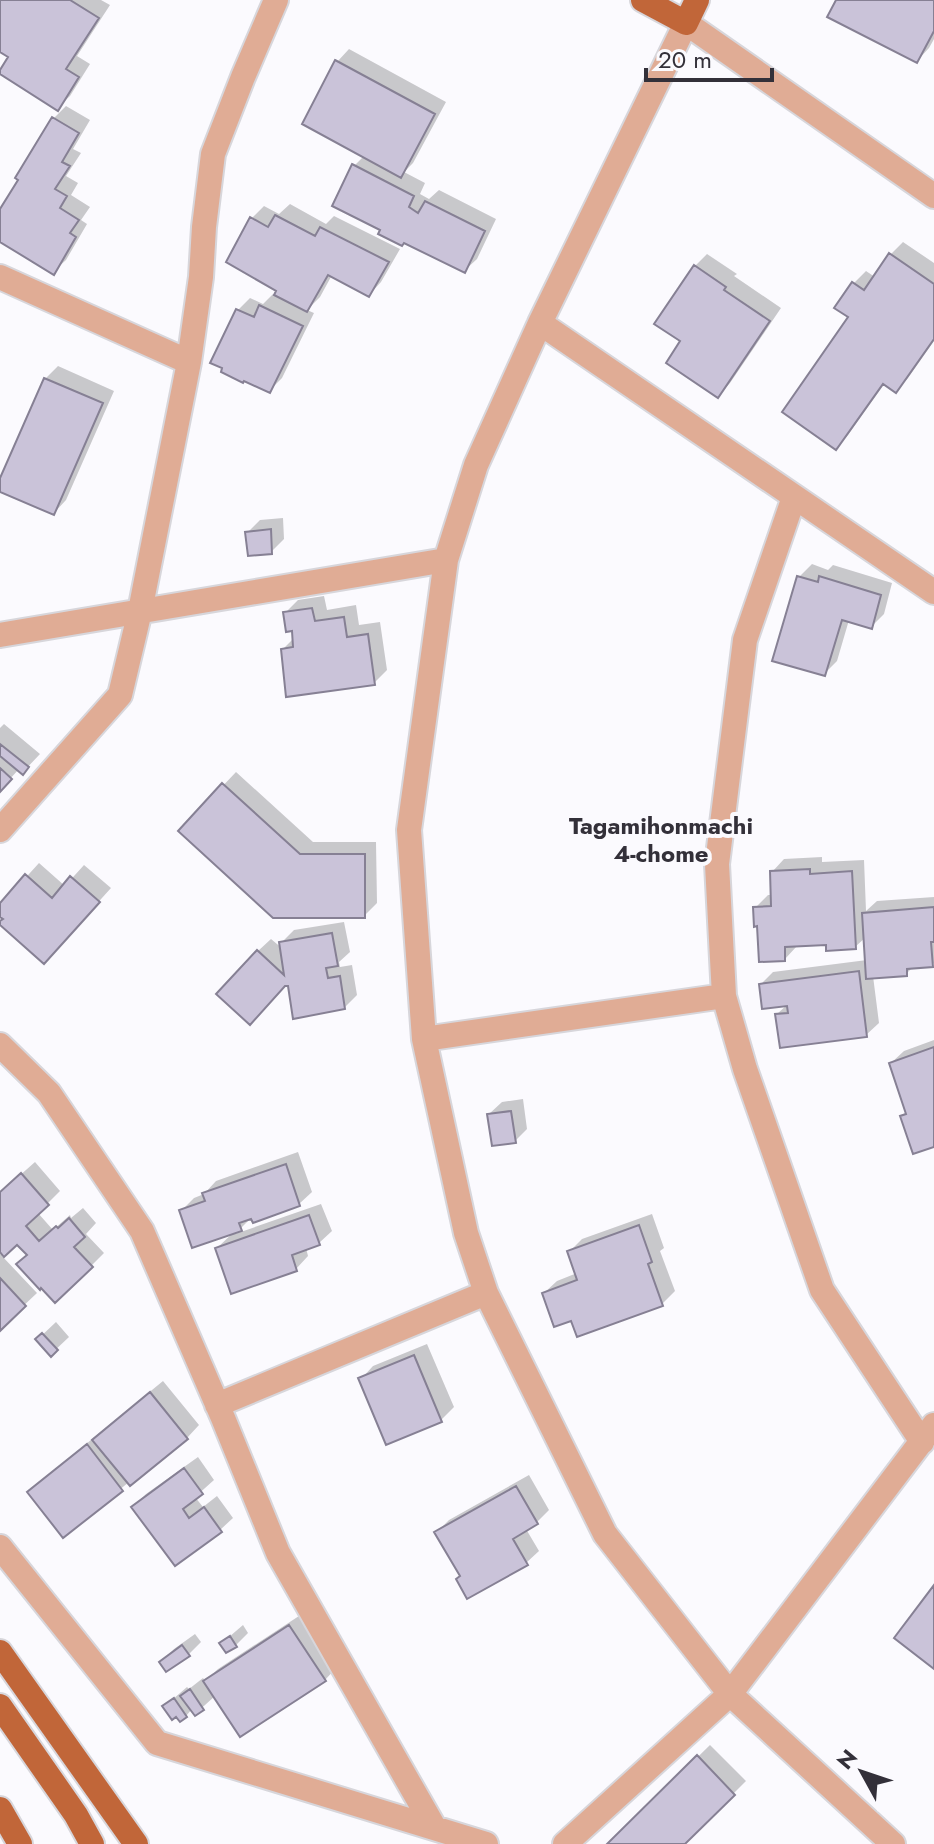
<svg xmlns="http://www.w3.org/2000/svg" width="934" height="1844" font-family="Jost,sans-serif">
<rect width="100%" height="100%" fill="#fbfafe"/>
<!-- shadow -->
<path fill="#0003" d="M0,0H101L110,5L77,56L90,64L70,96L57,108L11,56L0,49Z
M838,0H934V39L929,48L917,61Z
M349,49L446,102L413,163L404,172L425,183L420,194L429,199L439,190L496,219L477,259L464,271L383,229L354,166L364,156L337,62Z
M66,106L90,120L73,149L81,153L66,176L78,183L71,195L90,207L81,220L87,224L66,260L53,272L0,239V213L54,118Z
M290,204L326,224L334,216L400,249L381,282L369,295L332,275L320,297L307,310L314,313L282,378L269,391L238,310L250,298L263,304L273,294L276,295L279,290L252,218L264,206L279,214Z
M903,242L934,263V341L908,378L896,391L885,383L848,435L836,448L851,317L837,307L854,283L866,271L875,277L891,254Z
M707,254L737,274L734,276L781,308L730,383L718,396L683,341L695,266Z
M58,366L114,391L66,500L54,513L0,490V483L45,379Z
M283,518L284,539L271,552L247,533L260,520Z
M812,564L828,570L833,565L892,583L884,614L871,627L849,620L837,661L824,674L799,577Z
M324,596L327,610L356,605L359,625L380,622L387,670L374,683L283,649L294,638L293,629L285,613L298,600Z
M4,724L40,754L23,772L19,769L0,790V728Z
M236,772L313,842H376L377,903L364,916L180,831Z
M822,857V862L864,860L866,911L877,901L934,897V963L932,965L914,966L906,974L873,976L879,1023L866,1035L777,1014L788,1004L761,984L773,972L867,960L866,937L855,947L829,943L797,946L785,959L755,908L768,895H773L772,872L784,859Z
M39,863L65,886L84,865L111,888L56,949L0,914V906Z
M344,922L350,952L339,962L340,967L352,965L357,995L344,1008L289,984L258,951L271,939L283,949L282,942L294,930Z
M934,1040V1145L902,1116L907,1111L891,1063L904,1051Z
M523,1099L527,1129L515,1141L489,1114L502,1102Z
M298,1152L312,1192L299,1204L252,1217L235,1234L321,1204L332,1231L319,1243L306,1248L308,1256L296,1269L217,1248L235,1231L181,1211L194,1198L204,1194L216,1181Z
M35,1162L60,1191L38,1213L53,1230L70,1215L71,1218L83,1208L96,1223L86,1234L104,1253L91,1266L29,1254L17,1242L2,1256L37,1293L0,1328V1193Z
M652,1214L664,1248L660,1251L675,1291L662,1304L572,1318L544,1293L557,1281L577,1273L570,1251L582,1239Z
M56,1322L69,1337L51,1354L38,1339Z
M427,1344L454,1407L441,1420L361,1379L373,1366Z
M163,1381L199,1425L187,1438L131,1484L129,1482L64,1535L29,1492L42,1480Z
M198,1457L214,1480L195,1497L203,1507L217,1496L233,1518L220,1530L133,1507L146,1494Z
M529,1475L549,1510L536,1523L526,1529L539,1551L526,1563L462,1575L437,1532L449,1520Z
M302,1614L337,1667L325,1680L215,1696L195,1714L192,1709L186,1716L165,1706L187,1687L189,1689L203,1678L205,1681L218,1669Z
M243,1625L248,1633L236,1645L222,1643Z
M195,1634L201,1642L189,1654L162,1662L174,1649Z
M710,1745L746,1781L683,1844H609Z"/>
<!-- building -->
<path fill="#cac3d9" stroke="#868094" stroke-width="2" d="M0,0H70L99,18L66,69L79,77L58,111L0,74V70L8,57L0,52Z
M836,0H934V31L917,63L827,17Z
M335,60L435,114L401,178L302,124Z
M52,117L79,133L62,162L70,166L55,189L67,196L60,208L79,220L70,233L76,237L54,275L0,242V209L18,180L15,178Z
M352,164L414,196L409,207L418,213L425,201L485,231L465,273L404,243L402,246L378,234L380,230L332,206Z
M275,215L315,236L320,227L389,262L369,297L328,275L307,312L274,295L276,291L226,262L250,217L268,227Z
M275,215L315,236L320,227L389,262L369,297L328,275L307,312L274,295L276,291L226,262L250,217L268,227Z
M889,253L934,284V339L896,393L883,384L836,450L782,412L848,317L834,308L852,282L864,290Z
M694,265L726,287L724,290L770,321L718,398L666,363L680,341L654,324Z
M259,305L303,326L270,393L244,381L243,383L221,372L222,368L210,363L236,309L254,317Z
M44,378L103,403L54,515L0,492V478Z
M271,529L272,554L248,556L245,532Z
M797,576L818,582L819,576L881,595L872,629L842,620L825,676L772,661Z
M312,608L315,621L344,617L347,637L368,634L375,685L286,697L281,649L293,647L292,631L286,632L283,612Z
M0,744L29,767L23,775L0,756Z
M0,768L12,779L0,792Z
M222,783L300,854H365V918H273L178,831Z
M810,869V874L852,871L856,949L826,951V945L785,947V961L759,962L757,926L754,927L753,907L771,906L770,871Z
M25,874L52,898L70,876L100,902L44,964L0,925V921L3,919L0,917V903Z
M934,907V942H931L933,967L907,969V976L866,979L862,913Z
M332,933L338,966L326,968L328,978L340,976L345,1009L293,1019L288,986H285L250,1025L216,994L257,950L284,975L279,942Z
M859,971L867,1037L780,1048L775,1014L788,1013L787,1006L762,1009L759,984Z
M934,1047V1147L913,1154L900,1116L906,1114L889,1063Z
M511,1111L516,1143L492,1146L487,1114Z
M286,1164L300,1206L253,1223L251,1219L239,1223L242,1231L192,1248L179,1210L205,1201L202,1193Z
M21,1173L49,1205L26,1226L39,1241L56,1226L58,1228L69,1218L85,1237L74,1247L93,1267L55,1303L41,1288L40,1290L16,1264L27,1255L17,1245L4,1257L0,1252V1192Z
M309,1215L320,1245L292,1255L297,1271L231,1294L215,1248Z
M639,1225L652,1262L648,1264L663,1306L577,1337L571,1321L554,1327L542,1293L577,1280L567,1251Z
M0,1278L26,1306L0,1331Z
M42,1333L58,1350L51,1357L35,1339Z
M414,1355L442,1422L386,1445L358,1378Z
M150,1392L188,1439L130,1486L92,1440Z
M87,1444L123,1491L63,1538L27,1492Z
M184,1468L203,1494L183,1509L189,1518L204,1507L222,1532L175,1566L131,1507Z
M516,1486L538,1524L513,1539L528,1565L467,1599L456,1579L460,1576L434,1532Z
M934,1585V1669L894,1638Z
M289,1625L326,1681L240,1737L203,1681Z
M230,1636L237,1647L226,1653L219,1643Z
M182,1645L190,1656L166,1672L159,1662Z
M190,1689L204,1710L195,1716L180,1696Z
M174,1698L187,1717L180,1722L176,1717L172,1720L162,1706Z
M697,1755L735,1795L685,1844H607Z"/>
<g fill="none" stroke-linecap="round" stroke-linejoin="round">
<defs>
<path id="minor" d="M0,277L189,362
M540,323L934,592
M794,497L745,640L717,864L724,996L745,1069L822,1290L922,1442
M0,635L446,560
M0,830L120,695L140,611L189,362L201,277L204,227L213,154L243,77L276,0
M424,1039L724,996
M0,1045L49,1093L142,1231L223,1418L278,1553L434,1827
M217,1405L486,1293
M0,1547L157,1743L486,1844
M565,1844L730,1694L934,1425
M893,1844L730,1694L605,1534L486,1293L466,1233L424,1039L409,830L446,560L476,465L540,323L686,23L934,196"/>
<path id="major" d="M643,0L686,23L697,0
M0,1652L136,1844
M0,1706L76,1815L92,1844
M0,1809L20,1844"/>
</defs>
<!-- minor casing -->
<use href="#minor" stroke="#d7d6db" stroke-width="28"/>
<!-- major casing -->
<use href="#major" stroke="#d7d6db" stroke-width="28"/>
<!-- minor -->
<use href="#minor" stroke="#e0ac95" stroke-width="24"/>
<!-- major -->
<use href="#major" stroke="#c16639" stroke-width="24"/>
</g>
<g text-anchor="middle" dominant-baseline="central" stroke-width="8" stroke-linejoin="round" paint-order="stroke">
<!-- neighbourhood labels -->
<g font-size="24" font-weight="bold" fill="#333039" stroke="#fbfafe">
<text x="661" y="825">Tagamihonmachi<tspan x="661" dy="28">4-chome</tspan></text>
</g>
</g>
<!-- north arrow -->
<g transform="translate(862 1772) rotate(310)" stroke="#fbfafe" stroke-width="6" paint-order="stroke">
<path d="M0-6L14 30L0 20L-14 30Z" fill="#333039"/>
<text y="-12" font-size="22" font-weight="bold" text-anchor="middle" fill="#333039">N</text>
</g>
<!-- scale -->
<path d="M646 68v12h126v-12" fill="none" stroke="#333039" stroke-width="4"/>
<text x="658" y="68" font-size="24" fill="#333039" stroke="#fbfafe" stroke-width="6" paint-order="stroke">20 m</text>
</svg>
